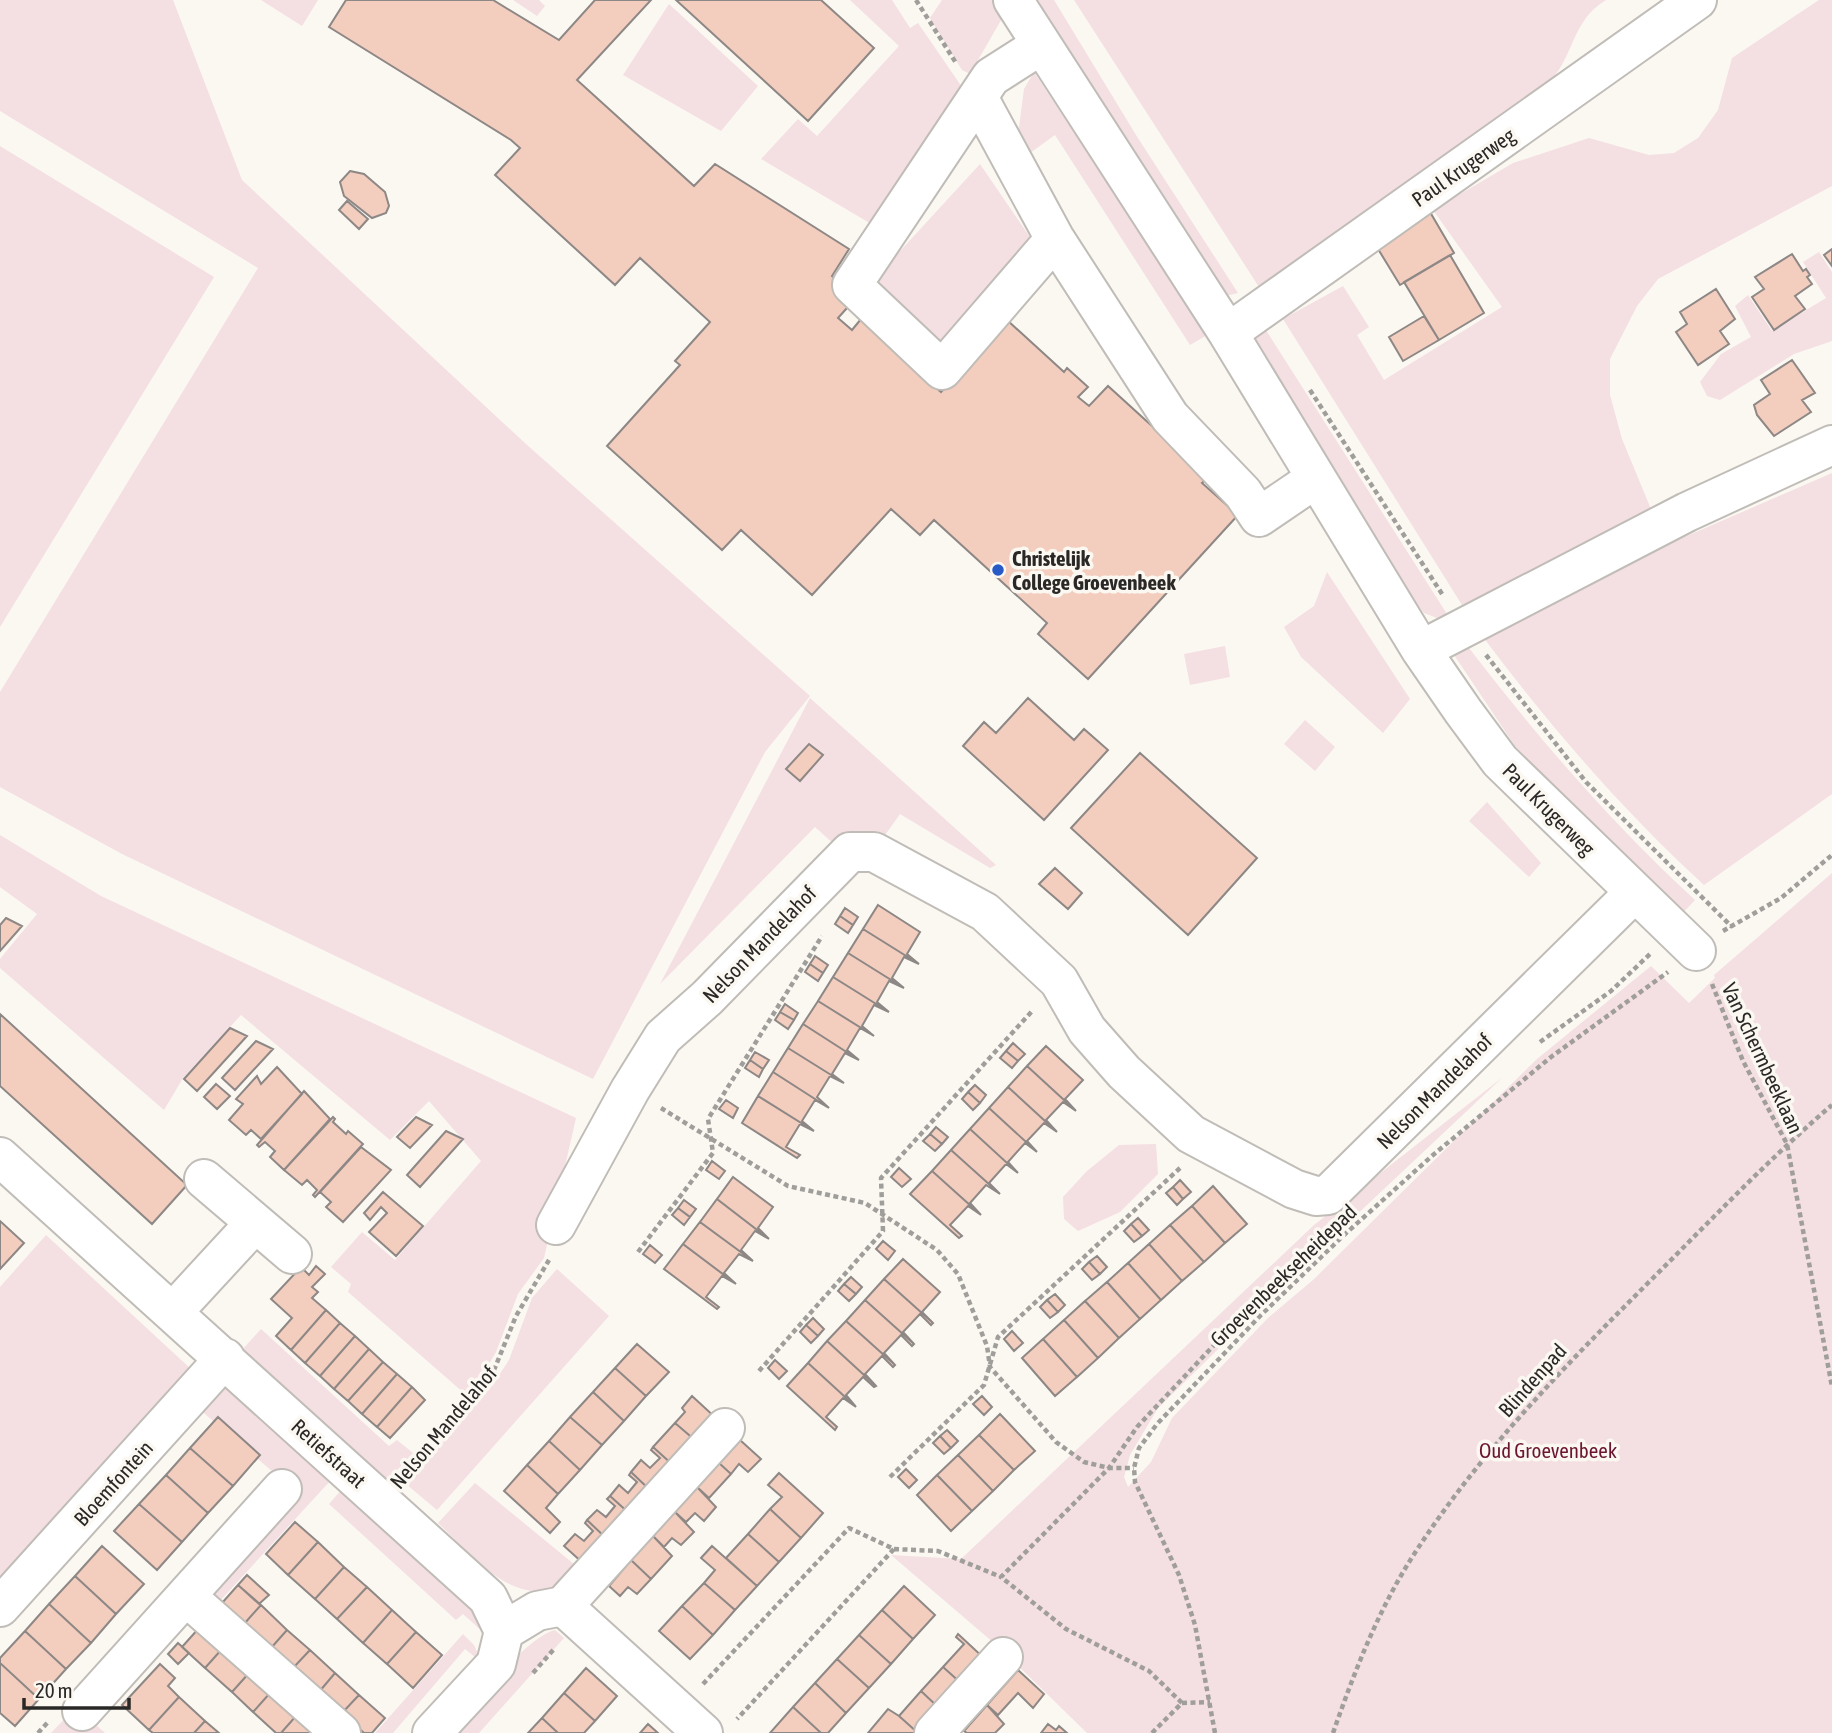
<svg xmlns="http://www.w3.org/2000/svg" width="1832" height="1733" font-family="'Asap Condensed',sans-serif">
<rect width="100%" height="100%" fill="#fbf8f2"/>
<!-- green -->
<path fill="#f4dfe2" d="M0,0H173L242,180L526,444L810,696L765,752L593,1079L122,854L0,787V692L258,268L0,111Z
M261,0H318L302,26Z
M513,0H539L545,6L537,16Z
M850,0H892L910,28L918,23L964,90L873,225L761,159L798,119L817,136L899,46Z
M942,0H994L1004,15L970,74L962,70L930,18Z
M1027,0H1054L1136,135L1238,293L1216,298Z
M1074,0H1606C1570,21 1574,61 1546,85C1459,163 1353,219 1259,287Z
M1819,0H1832V186L1658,279L1637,306L1610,359V395L1622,439L1653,514L1462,605L1283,319L1343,286L1369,327L1357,335L1384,380L1502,307L1433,210L1513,163L1589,138L1649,155L1674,153L1698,138L1718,110L1732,58Z
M669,4L758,86L721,131L623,75Z
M1034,72L1207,335L1190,345L1055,135L1030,153L1018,135L1024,89Z
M0,146L214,277L0,627Z
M980,164L1036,246L941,353L868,286Z
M1819,252L1832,272V341L1794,354L1720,400L1707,396L1700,382L1721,354L1751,337L1735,306L1748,295L1772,331L1826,298L1803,262Z
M1264,327L1447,614L1437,618L1424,613L1410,595L1243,342Z
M1832,473V794L1704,885C1621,809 1548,724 1480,633L1581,582Z
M1327,572L1410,699L1383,733L1301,657L1284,627L1314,606Z
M1460,636C1531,730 1608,820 1695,900L1682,914L1673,915L1515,746L1450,649Z
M1225,646L1230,677L1190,685L1184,654Z
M810,698L996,865L990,868L900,814L883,838L836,846L815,827L660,984Z
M1305,720L1335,747L1315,771L1284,744Z
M1487,802L1541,863L1529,877L1469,821Z
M0,835L101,896L576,1118L544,1258L518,1294L496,1352L482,1376L464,1393L348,1292L351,1284L331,1267L362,1232L395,1260L481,1161L429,1101L390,1140L241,1015L183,1078L164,1110L0,968V959L37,914L0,887Z
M1832,873V1733H1087L1001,1649L891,1555L961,1559L1314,1225L1503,1077L1334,1236L1158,1408L1130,1455L1124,1477L1128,1487L1151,1462L1172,1418L1268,1318L1313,1280L1537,1059L1651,966L1689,1003L1715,978L1714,975Z
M1156,1144L1158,1174L1120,1212L1078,1231L1064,1219L1063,1197L1087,1171L1119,1145Z
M46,1235L191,1369L0,1577V1287Z
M557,1269L609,1316L437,1510L406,1484L492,1386L509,1360L532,1298Z
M261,1329L389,1446L397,1440L413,1453L386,1482L242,1350Z
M223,1381L331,1480L218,1603L208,1594L293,1489L198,1408Z
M475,1483L580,1569C573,1574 565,1582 557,1586C513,1609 466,1549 438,1523Z
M343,1488L480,1610L483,1632L463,1614L456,1620L329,1504Z
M555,1630L564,1638L479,1733H450C473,1707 524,1638 555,1630Z
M463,1634L474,1645L478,1654L476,1658L465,1649L393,1733H375Z
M76,1707L105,1733H51Z"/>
<!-- building -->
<path fill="#f3cdbe" stroke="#8d8785" stroke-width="2" d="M346,0H493L559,40L595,0H651L577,80L694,186L715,164L849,249L832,276L856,298L838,318L852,330L861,319L941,392L1007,320L1064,372L1067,368L1088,387L1078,397L1089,406L1108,386L1208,477L1202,483L1238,515L1088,679L1038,634L1047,623L934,520L920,535L891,509L812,595L741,530L722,550L607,446L680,365L675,361L710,322L640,258L615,285L495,175L520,148L511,140L329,27Z
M676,0H821L874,48L808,121Z
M350,171L364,174L385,192L389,206L386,213L372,218L344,196L340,182Z
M347,201L368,219L359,229L339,210Z
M1430,212L1454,253L1400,285L1375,244Z
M1832,249V266L1824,255Z
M1792,254L1803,271L1806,269L1810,275L1807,277L1812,284L1795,296L1805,309L1774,330L1752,297L1764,289L1755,277Z
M1450,255L1484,313L1439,340L1404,282Z
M1716,289L1735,319L1720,331L1729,344L1698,365L1676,332L1687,324L1680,312Z
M1424,316L1439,340L1403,361L1389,337Z
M1792,360L1815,393L1802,400L1811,412L1774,436L1757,415L1754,405L1770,394L1761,380Z
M1028,698L1074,740L1084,729L1108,750L1044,820L963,746L984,722L996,733Z
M809,744L823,755L800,781L786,769Z
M1140,753L1257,858L1188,935L1071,828Z
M1055,868L1082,893L1068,909L1039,884Z
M878,905L920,932L907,954L919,964L863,929Z
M845,908L858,917L853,925L840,916Z
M840,916L853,925L848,933L835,924Z
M6,918L22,926L0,951V925Z
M863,929L919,964L904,957L892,978L904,988L848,953Z
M848,953L904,988L889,981L877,1002L889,1012L833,977Z
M815,956L828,965L823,973L810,964Z
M810,964L823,973L818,981L805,972Z
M833,977L889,1012L874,1005L862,1026L874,1036L818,1001Z
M818,1001L874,1036L860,1028L847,1050L859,1060L803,1024Z
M785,1004L798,1013L794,1020L780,1012Z
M780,1012L794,1020L788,1029L775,1020Z
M0,1014L187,1185L152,1224L0,1086Z
M803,1024L859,1060L845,1053L832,1074L844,1083L788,1048Z
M230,1028L247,1036L197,1091L184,1079Z
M256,1041L273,1049L235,1090L222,1078Z
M1013,1043L1025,1054L1018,1061L1006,1051Z
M1046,1046L1083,1080L1065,1099L1076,1111L1027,1066Z
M788,1048L844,1083L830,1076L817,1097L829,1108L773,1072Z
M1006,1051L1018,1061L1012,1068L1000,1058Z
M755,1052L769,1060L763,1069L750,1060Z
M750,1060L763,1069L759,1077L745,1068Z
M1027,1066L1076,1111L1063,1102L1046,1120L1057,1132L1008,1087Z
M277,1067L302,1094L261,1139L251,1130L246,1135L229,1120L243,1104L236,1099L257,1076L261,1084Z
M773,1072L829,1108L815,1100L802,1121L814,1131L758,1096Z
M216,1084L230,1096L217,1109L204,1097Z
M975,1085L986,1095L980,1103L968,1092Z
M1008,1087L1057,1132L1044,1123L1027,1141L1037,1152L989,1108Z
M304,1091L330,1119L284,1170L270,1157L275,1151L265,1142L259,1147L257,1145Z
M968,1092L980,1103L973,1110L962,1099Z
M758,1096L814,1131L800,1124L786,1147L800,1155L797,1158L742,1123Z
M726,1100L738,1108L733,1118L719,1109Z
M989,1108L1037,1152L1025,1143L1008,1162L1018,1173L970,1129Z
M333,1117L335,1119L333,1122L346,1134L348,1131L363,1144L315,1197L313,1195L317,1190L307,1180L302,1185L284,1170Z
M416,1117L432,1125L410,1148L397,1137Z
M936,1127L948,1137L942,1144L930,1134Z
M970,1129L1018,1173L1006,1164L989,1183L1000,1194L951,1150Z
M446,1131L463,1139L420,1187L407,1175Z
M930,1134L942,1144L935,1151L923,1141Z
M361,1147L391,1170L343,1222L326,1207L331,1202L320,1192Z
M951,1150L1000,1194L986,1185L970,1203L981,1215L932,1171Z
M712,1161L725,1171L719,1179L706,1170Z
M899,1168L911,1179L902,1187L891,1177Z
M932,1171L981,1215L968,1206L950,1225L962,1236L959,1238L910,1194Z
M733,1177L773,1207L758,1228L769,1239L717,1199Z
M1180,1180L1191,1192L1183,1199L1173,1187Z
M1213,1186L1247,1224L1225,1243L1192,1206Z
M1173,1187L1183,1199L1177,1205L1166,1193Z
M383,1192L423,1226L396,1256L369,1232L387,1213L381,1207L370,1220L364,1213Z
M717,1199L769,1239L755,1231L741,1250L753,1261L700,1222Z
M684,1200L696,1209L690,1217L678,1208Z
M1192,1206L1225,1243L1204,1262L1170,1225Z
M678,1208L690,1217L684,1225L672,1215Z
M1138,1218L1149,1230L1142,1236L1131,1224Z
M0,1221L24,1243L0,1269Z
M700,1222L753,1261L739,1254L724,1273L736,1284L683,1244Z
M1131,1224L1142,1236L1134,1242L1124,1231Z
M1170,1225L1204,1262L1182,1281L1149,1244Z
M883,1241L895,1251L888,1260L876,1249Z
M683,1244L736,1284L722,1276L706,1297L719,1307L717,1309L664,1269Z
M1149,1244L1182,1281L1161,1300L1128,1263Z
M650,1245L662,1255L655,1263L643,1254Z
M1097,1256L1107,1267L1100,1274L1089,1262Z
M903,1259L940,1292L922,1312L933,1323L884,1279Z
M1089,1262L1100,1274L1092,1280L1082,1269Z
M1128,1263L1161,1300L1140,1319L1107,1282Z
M316,1266L325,1274L312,1287L318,1292L312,1298L326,1310L291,1350L276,1336L292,1318L271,1299L301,1267L309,1275Z
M851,1277L862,1287L856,1294L844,1284Z
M884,1279L933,1323L931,1325L920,1314L903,1332L914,1344L865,1300Z
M1107,1282L1140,1319L1119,1338L1085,1301Z
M844,1284L856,1294L849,1301L838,1291Z
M1055,1294L1065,1305L1058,1312L1047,1300Z
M865,1300L914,1344L912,1346L901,1335L884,1353L895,1365L846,1321Z
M1047,1300L1058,1312L1050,1318L1040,1307Z
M1085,1301L1119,1338L1098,1358L1064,1320Z
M326,1310L340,1323L305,1363L291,1350Z
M813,1318L824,1329L818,1336L806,1325Z
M1064,1320L1098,1358L1077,1377L1043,1339Z
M846,1321L895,1365L893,1367L882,1356L865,1374L876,1386L827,1341Z
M340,1323L355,1336L320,1376L305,1363Z
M806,1325L818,1336L811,1343L800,1332Z
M1012,1331L1023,1343L1014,1351L1004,1339Z
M355,1336L369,1349L334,1389L320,1376Z
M1043,1339L1077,1377L1055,1396L1022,1358Z
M827,1341L876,1386L874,1387L863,1377L846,1395L856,1407L808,1363Z
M637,1344L669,1372L646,1396L615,1368Z
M369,1349L383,1362L348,1401L334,1389Z
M775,1360L787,1371L779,1379L768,1368Z
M383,1362L397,1374L362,1414L348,1401Z
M808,1363L856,1407L843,1398L826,1417L837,1427L835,1430L787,1386Z
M615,1368L646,1396L624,1421L593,1392Z
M397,1374L412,1387L377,1427L362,1414Z
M412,1387L425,1400L390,1438L377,1427Z
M593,1392L624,1421L602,1445L570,1417Z
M692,1396L717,1419L696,1441L675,1423L685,1412L682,1408Z
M982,1396L992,1407L984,1415L973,1404Z
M1000,1414L1035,1451L1014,1470L979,1435Z
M218,1417L260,1455L233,1486L190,1448Z
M570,1417L602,1445L580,1470L549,1441Z
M675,1423L696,1441L674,1466L653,1447Z
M947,1430L958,1441L951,1448L940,1436Z
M979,1435L1014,1470L993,1491L958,1455Z
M940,1436L951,1448L944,1454L933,1443Z
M740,1440L761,1459L748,1472L739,1464L731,1474L719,1463Z
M549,1441L580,1470L558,1494L527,1465Z
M653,1447L674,1466L651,1491L631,1472L641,1460L650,1468L660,1458L651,1450Z
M190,1448L233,1486L208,1513L166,1475Z
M958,1455L993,1491L972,1511L937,1475Z
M719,1463L731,1474L709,1498L697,1487Z
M527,1465L558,1494L546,1508L560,1522L550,1533L504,1491Z
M906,1469L917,1480L909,1488L898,1477Z
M631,1472L651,1491L630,1514L610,1496L619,1485L628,1493L637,1482L629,1475Z
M779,1473L823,1513L801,1538L770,1509L782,1497L768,1485Z
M166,1475L208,1513L182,1542L139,1504Z
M937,1475L972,1511L951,1531L917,1495Z
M697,1487L716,1507L704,1521L695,1513L686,1522L675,1512Z
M610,1496L630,1514L607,1539L587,1520L597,1510L606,1517L615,1506L607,1499Z
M139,1504L182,1542L157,1570L114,1531Z
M770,1509L801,1538L779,1562L748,1534Z
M675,1512L694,1532L681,1545L672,1538L664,1547L653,1536Z
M587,1520L607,1539L584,1564L564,1546L575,1534L584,1541L593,1531L585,1523Z
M295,1522L318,1542L288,1575L266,1554Z
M748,1534L779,1562L757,1586L726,1558Z
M653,1536L672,1556L651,1579L631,1560Z
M318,1542L344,1567L315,1599L288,1575Z
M102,1546L144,1584L116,1614L75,1576Z
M712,1546L757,1586L735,1610L704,1583L715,1570L701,1558Z
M631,1560L651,1579L637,1594L628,1587L620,1596L609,1586Z
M344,1567L367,1587L337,1619L315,1599Z
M247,1575L269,1595L259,1604L238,1585Z
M75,1576L116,1614L91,1643L49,1604Z
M704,1583L735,1610L713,1635L682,1606Z
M238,1585L261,1605L244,1624L222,1603Z
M904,1586L935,1615L913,1639L882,1610Z
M367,1587L392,1610L363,1643L337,1619Z
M49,1604L91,1643L66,1669L25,1631Z
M261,1605L287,1630L271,1648L244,1624Z
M682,1606L713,1635L690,1659L659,1631Z
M392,1610L416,1632L387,1664L363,1643Z
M882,1610L913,1639L891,1664L859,1635Z
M199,1628L222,1649L205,1668L182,1647Z
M287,1630L310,1650L293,1668L271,1648Z
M25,1631L66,1669L39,1699L0,1663V1658Z
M416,1632L442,1655L413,1688L387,1664Z
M958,1634L985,1659L962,1684L943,1667L964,1644L956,1637Z
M859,1635L891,1664L869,1688L837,1659Z
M178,1643L189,1653L178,1664L168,1654Z
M222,1649L249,1673L232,1692L205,1668Z
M310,1650L335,1673L319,1692L293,1668Z
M837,1659L869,1688L846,1713L815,1683Z
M0,1663L39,1699L15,1726L0,1713Z
M160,1664L175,1678L168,1686L179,1697L149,1730L122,1705Z
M943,1667L962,1684L940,1709L921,1691Z
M586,1668L617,1696L595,1721L564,1693Z
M1018,1670L1044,1694L1033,1708L1018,1693L998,1715L987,1705Z
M249,1673L270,1693L253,1712L232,1692Z
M335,1673L359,1695L342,1713L319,1692Z
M815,1683L846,1713L828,1733H821L793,1707Z
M921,1691L940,1709L918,1733L899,1716Z
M270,1693L296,1716L281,1733H276L253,1712Z
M564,1693L595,1721L584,1733H558L542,1718Z
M359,1695L385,1718L372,1733H364L342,1713Z
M179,1697L205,1721L194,1733H153L149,1730Z
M987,1705L1004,1724L995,1733H967L964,1731Z
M793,1707L821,1733H770Z
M888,1709L899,1716L918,1733H868Z
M296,1716L314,1733H281Z
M542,1718L558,1733H528Z
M205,1721L219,1733H194Z
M648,1724L658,1733H640Z
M1048,1724L1056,1730L1059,1726L1067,1733H1041Z"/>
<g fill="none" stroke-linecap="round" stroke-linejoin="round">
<defs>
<path id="minor" d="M1013,0L1228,333L1421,650L1463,711L1500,761L1696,951
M1041,45L991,77L852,285L942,370L1055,239L1170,417L1243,493L1259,517L1315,479
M978,97L1055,239
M1228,333L1697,0
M1421,650L1687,512L1832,445
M0,1157L488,1598L504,1631L496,1664L432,1733
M204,1179L292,1254
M556,1225L630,1090L663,1037L707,998L850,852H874L985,912L1059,981L1087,1030L1124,1072L1191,1134L1294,1189L1316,1196L1328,1195L1634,893
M173,1312L255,1223
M187,1597L341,1733
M563,1606L703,1733
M0,1607L225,1358
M504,1631L537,1611L563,1606L725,1428
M82,1711L282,1489
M934,1733L1003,1657"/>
</defs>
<!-- minor casing -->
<use href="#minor" stroke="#c0bcb7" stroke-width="42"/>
<!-- path -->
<path stroke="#a09e9a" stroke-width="4.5" stroke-dasharray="5 3.5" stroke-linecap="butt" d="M916,0L956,63
M1310,390L1444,597
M1486,655L1586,782L1732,927
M1723,931L1781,898L1832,855
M1712,984L1743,1061L1787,1144L1832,1387
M1540,1042L1611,991L1650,954
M661,1108L788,1186L865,1203L937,1250L958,1274L987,1346L990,1367L1056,1442L1084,1462L1109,1468H1134
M638,1252L713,1153L708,1119L822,936
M759,1371L883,1231L881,1178L1033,1010
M406,1474L492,1375L516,1316L549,1260
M890,1477L984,1385L998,1337L1180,1168
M894,1549L938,1551L1001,1577
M533,1673L555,1648
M703,1684L849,1528L894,1549L737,1719
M1182,1703L1210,1702
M38,1733L49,1721
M1152,1733L1182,1703L1149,1671L1066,1629L1001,1577L1109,1468L1137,1427L1231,1327L1327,1233
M1215,1733L1195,1625L1179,1575L1135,1482L1134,1468L1139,1448L1157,1424L1261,1315L1344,1235L1433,1155L1551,1057L1668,972
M1333,1733C1354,1673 1377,1613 1411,1559C1479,1452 1567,1364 1656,1275C1714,1217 1770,1158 1832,1105"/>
<!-- minor -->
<use href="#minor" stroke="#fff" stroke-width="38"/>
</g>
<!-- markers -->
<circle fill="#2759c7" stroke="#fbf8f2" stroke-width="2.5" cx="998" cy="570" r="7"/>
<g text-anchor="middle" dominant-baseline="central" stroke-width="7" stroke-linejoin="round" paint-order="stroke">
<!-- street labels -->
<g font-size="21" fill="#2a2826" stroke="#fbf8f2">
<text transform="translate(1463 167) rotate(-35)">Paul Krugerweg</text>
<text transform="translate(1549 809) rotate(45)">Paul Krugerweg</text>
<text transform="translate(759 944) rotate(-46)">Nelson Mandelahof</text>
<text transform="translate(1763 1058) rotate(65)">Van Schermbeeklaan</text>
<text transform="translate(1434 1091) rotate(-45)">Nelson Mandelahof</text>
<text transform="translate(1283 1275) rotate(-44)">Groevenbeekseheidepad</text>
<text transform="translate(1532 1380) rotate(-48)">Blindenpad</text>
<text transform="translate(443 1427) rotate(-50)">Nelson Mandelahof</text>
<text transform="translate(329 1453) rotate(42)">Retiefstraat</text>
<text transform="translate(113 1483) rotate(-48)">Bloemfontein</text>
</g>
<!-- poi labels -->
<g font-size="21" font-weight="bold" fill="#2a2826" stroke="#fbf8f2" text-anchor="start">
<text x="1012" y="558">Christelijk<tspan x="1012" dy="24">College Groevenbeek</tspan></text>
</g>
<!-- park labels -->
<g font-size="21" fill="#6b1530" stroke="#fbf8f2">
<text x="1548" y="1450">Oud Groevenbeek</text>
</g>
</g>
<!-- scale -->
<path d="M24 1698v10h105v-10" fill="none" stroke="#2a2826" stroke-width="3.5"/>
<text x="35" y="1698" font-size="21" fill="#2a2826" stroke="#fbf8f2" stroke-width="5" paint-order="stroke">20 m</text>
</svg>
